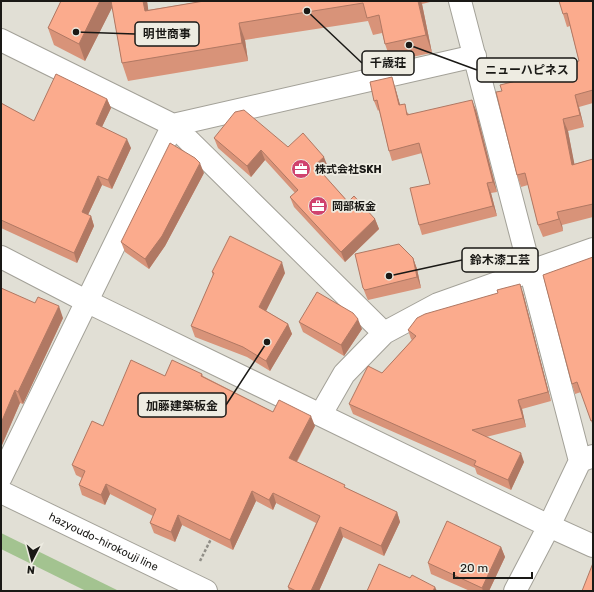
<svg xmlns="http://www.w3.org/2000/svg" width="594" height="592" font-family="Rubik,'Noto Sans JP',sans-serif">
<rect width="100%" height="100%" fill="#e1dfd5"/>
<!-- green -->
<path fill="#a3c390" d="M1,533L119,591H86L1,549Z"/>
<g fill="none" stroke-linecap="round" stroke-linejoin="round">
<defs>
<path id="minor" d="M460,1L580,461
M1,40L173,125L384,333
M1,257L86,301L549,526L593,546
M321,414L344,374L384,333L438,304L593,249
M1,477L173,125L475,56
M515,591L549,526L580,461L593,456"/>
<g id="secondary">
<path id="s1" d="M1,492L206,591"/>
</g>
</defs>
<!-- minor casing -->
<use href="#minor" stroke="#a3a198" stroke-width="24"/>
<!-- secondary casing -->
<use href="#secondary" stroke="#a3a198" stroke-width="24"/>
<!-- path -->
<path stroke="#908e87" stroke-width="2.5" stroke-dasharray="3 2" stroke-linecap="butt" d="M200,561L212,537"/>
<!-- minor -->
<use href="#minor" stroke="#fff" stroke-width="22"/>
<!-- secondary -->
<use href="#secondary" stroke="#fff" stroke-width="22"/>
</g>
<!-- wall -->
<path fill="#d89379" d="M61,1H147L148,10L204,1H434L422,4L432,53L391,61L385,44L382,33L373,35L368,21L245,40L248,61L128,81L122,63L112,7L85,61L54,45L48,28Z
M593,1V103L579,107L584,127L568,131L574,164L593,159V217L562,225L563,231L543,237L538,225L528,185L521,187L517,175L502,91L576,66L579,61L570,26L567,27L563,14Z
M395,87L400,105L409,114L476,110L497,192L491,193L497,216L422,235L419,225L430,184L422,153L392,161L389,151L379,110L378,111L374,101Z
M107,99L111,108L102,127L131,148L112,189L102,185L88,215L91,216L94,226L77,263L1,228V103L34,121Z
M214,138L288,147L328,167L322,173L348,202L375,219L379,229L345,262L294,207L290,197L295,193L265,160L251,177L218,148Z
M204,173L165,246L149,269L125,252L121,242Z
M593,257V426L581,392L575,394L572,384Z
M413,258L417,269L421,288L368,300L367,298L363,288Z
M212,272L285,273L266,311L288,324L292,334L270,371L247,357L195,337L191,326L213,276Z
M1,288L63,318L23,404L20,403L2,445H1Z
M523,293L551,401L522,409L526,427L486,437L524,462L511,490L477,474L475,468L353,414L349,404L382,373L412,340L411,339L408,330Z
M299,322L362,329L344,356L303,332Z
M202,374L203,376L273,412L315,426L297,462L346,488L397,512L400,522L384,556L343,537L319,591H289L288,587L316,523L276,503L273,510L256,501L233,550L182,525L175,542L154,533L150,523L153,516L110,494L105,505L82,495L79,485L82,478L76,475L72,465L103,426L165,376Z
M501,547L505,557L489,591H470L431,574L428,563Z"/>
<!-- shaded-wall -->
<path fill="#b07863" d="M100,1H114L115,2L85,61L79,44Z
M143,1H147L151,28L145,11Z
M418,1H421L422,4L432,53L426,35Z
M239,23L245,40L248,61L242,43Z
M392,77L395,87L403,115L399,105Z
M575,95L579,107L584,127L580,115Z
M107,99L111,108L99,133L96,124Z
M472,100L476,110L497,192L493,182Z
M563,119L568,131L577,177L572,165Z
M127,139L131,148L112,189L108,180Z
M261,150L265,160L251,177L247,166Z
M324,157L328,167L319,175L315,165Z
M200,163L204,173L165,246L149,269L145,259Z
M98,176L102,185L85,221L82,212Z
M487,183L491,193L497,216L493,206Z
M557,212L562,225L563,231L559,219Z
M91,216L94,226L77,263L74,253Z
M375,219L379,229L345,262L341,252Z
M413,258L417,269L421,288L417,277Z
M282,262L285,273L263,317L259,307Z
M520,284L523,293L551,401L548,392Z
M59,306L63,318L23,404L18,392Z
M358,319L362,329L344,356L341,345Z
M288,324L292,334L270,371L266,361Z
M15,390L20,403L2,445L1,444V423Z
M518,400L522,409L526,427L523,418Z
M311,416L315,426L293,468L289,458Z
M521,453L524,462L511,490L508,480Z
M106,484L110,494L105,505L101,495Z
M252,491L256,501L233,550L230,540Z
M273,493L276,503L273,510L269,500Z
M397,512L400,522L384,556L381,546Z
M178,515L182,525L175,542L171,532Z
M340,527L343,537L319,591H311Z
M501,547L505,557L489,591H483L482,588Z
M435,587L437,591H433Z"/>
<!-- building -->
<path fill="#fbab8d" stroke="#b07863" d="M61,1H100L79,44L48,28Z
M111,1H143L145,11L204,1H418L426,35L385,44L379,15L367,18L363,3L239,23L242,43L122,63Z
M559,1H593V90L575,95L580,115L563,119L572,165L593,159V204L557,212L559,219L538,225L525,173L517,175L496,92L502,91L500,85L576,66L575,62L579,61L567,13L563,14Z
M56,74L107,99L96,124L127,139L108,180L98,176L82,212L91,216L74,253L1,220V103L34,121Z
M392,77L399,105L405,104L407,115L472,100L493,182L487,183L493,206L419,225L410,188L430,184L419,143L389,151L377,100L374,101L370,82Z
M244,110L288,147L303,133L324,157L315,165L348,202L354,196L375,219L341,252L290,197L298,190L261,150L247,166L214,138L235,112Z
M170,143L195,158L200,163L162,236L145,259L121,242Z
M230,236L282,262L259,307L288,324L266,361L243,347L191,326L214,273L212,272Z
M399,244L413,258L417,277L365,290L363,288L355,254Z
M593,257V420L591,421L577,382L572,384L543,275Z
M520,284L548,392L518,400L523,418L472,430L521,453L508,480L474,465L476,461L349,404L368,366L382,373L416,336L408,330L417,318L425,314L498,293L497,290Z
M1,288L35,303L38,297L59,306L18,392L15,390L1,423Z
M317,292L353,313L358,319L341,345L299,322Z
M131,360L165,376L172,360L202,374L201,376L273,412L279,400L311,416L289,458L345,485L344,487L397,512L381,546L340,527L311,591H296L288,587L320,516L273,493L269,500L252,491L230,540L178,515L171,532L150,523L156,509L106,484L101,495L79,485L85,471L72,465L92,421L103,426Z
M447,521L501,547L482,588L428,563Z
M593,563V591H582Z
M379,564L410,578L412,575L435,587L433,591H367Z"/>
<!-- icons -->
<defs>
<symbol id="office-disc" viewBox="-11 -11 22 22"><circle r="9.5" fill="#d0426e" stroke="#eeece2"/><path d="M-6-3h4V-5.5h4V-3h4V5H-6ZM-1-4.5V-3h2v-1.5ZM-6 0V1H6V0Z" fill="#fff"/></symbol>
</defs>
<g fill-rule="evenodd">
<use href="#office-disc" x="290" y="158" width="22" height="22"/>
<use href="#office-disc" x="307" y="195" width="22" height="22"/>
</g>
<g text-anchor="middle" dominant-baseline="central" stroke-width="3.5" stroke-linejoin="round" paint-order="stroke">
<!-- poi labels -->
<g font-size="11" font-weight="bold" fill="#1a1916" stroke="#eeece2" text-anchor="start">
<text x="315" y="169">株式会社SKH</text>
<text x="332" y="206">岡部板金</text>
</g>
<!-- street labels -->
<g font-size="11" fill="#1a1916" stroke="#eeece2">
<text stroke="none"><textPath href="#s1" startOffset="114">hazyoudo-hirokouji line</textPath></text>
</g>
</g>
<!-- callouts -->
<path fill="none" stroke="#1a1916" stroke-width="1.5" d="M76 32L135 34M307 11L362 63M409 45L477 70M389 276L462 260M267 342L226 405"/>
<g fill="#1a1916" stroke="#eeece2" stroke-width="1.5">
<circle cx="76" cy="32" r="4"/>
<circle cx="307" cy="11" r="4"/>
<circle cx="409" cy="45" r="4"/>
<circle cx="389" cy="276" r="4"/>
<circle cx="267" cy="342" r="4"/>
</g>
<g fill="#eeece2" stroke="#1a1916" stroke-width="1.5">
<rect x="135" y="22" width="64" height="24" rx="4"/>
<rect x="362" y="51" width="52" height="24" rx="4"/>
<rect x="477" y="58" width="100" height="24" rx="4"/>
<rect x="462" y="248" width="76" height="24" rx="4"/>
<rect x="138" y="393" width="88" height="24" rx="4"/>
</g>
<g font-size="12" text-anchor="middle" font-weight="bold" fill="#1a1916">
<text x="167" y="38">明世商事</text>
<text x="388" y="67">千歳荘</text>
<text x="527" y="74">ニューハピネス</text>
<text x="500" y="264">鈴木漆工芸</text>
<text x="182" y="410">加藤建築板金</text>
</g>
<!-- border -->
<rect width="594" height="592" fill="none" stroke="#1a1916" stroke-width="4"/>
<!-- north arrow -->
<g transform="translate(32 560) rotate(186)" stroke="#eeece2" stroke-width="3" paint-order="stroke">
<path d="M0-3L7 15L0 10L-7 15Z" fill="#1a1916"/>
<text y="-6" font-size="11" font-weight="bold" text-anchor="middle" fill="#1a1916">N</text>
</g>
<!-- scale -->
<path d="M454 572v6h78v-6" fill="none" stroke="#1a1916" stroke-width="2"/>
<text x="460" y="572" font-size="12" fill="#1a1916" stroke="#eeece2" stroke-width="3" paint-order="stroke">20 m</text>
</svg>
